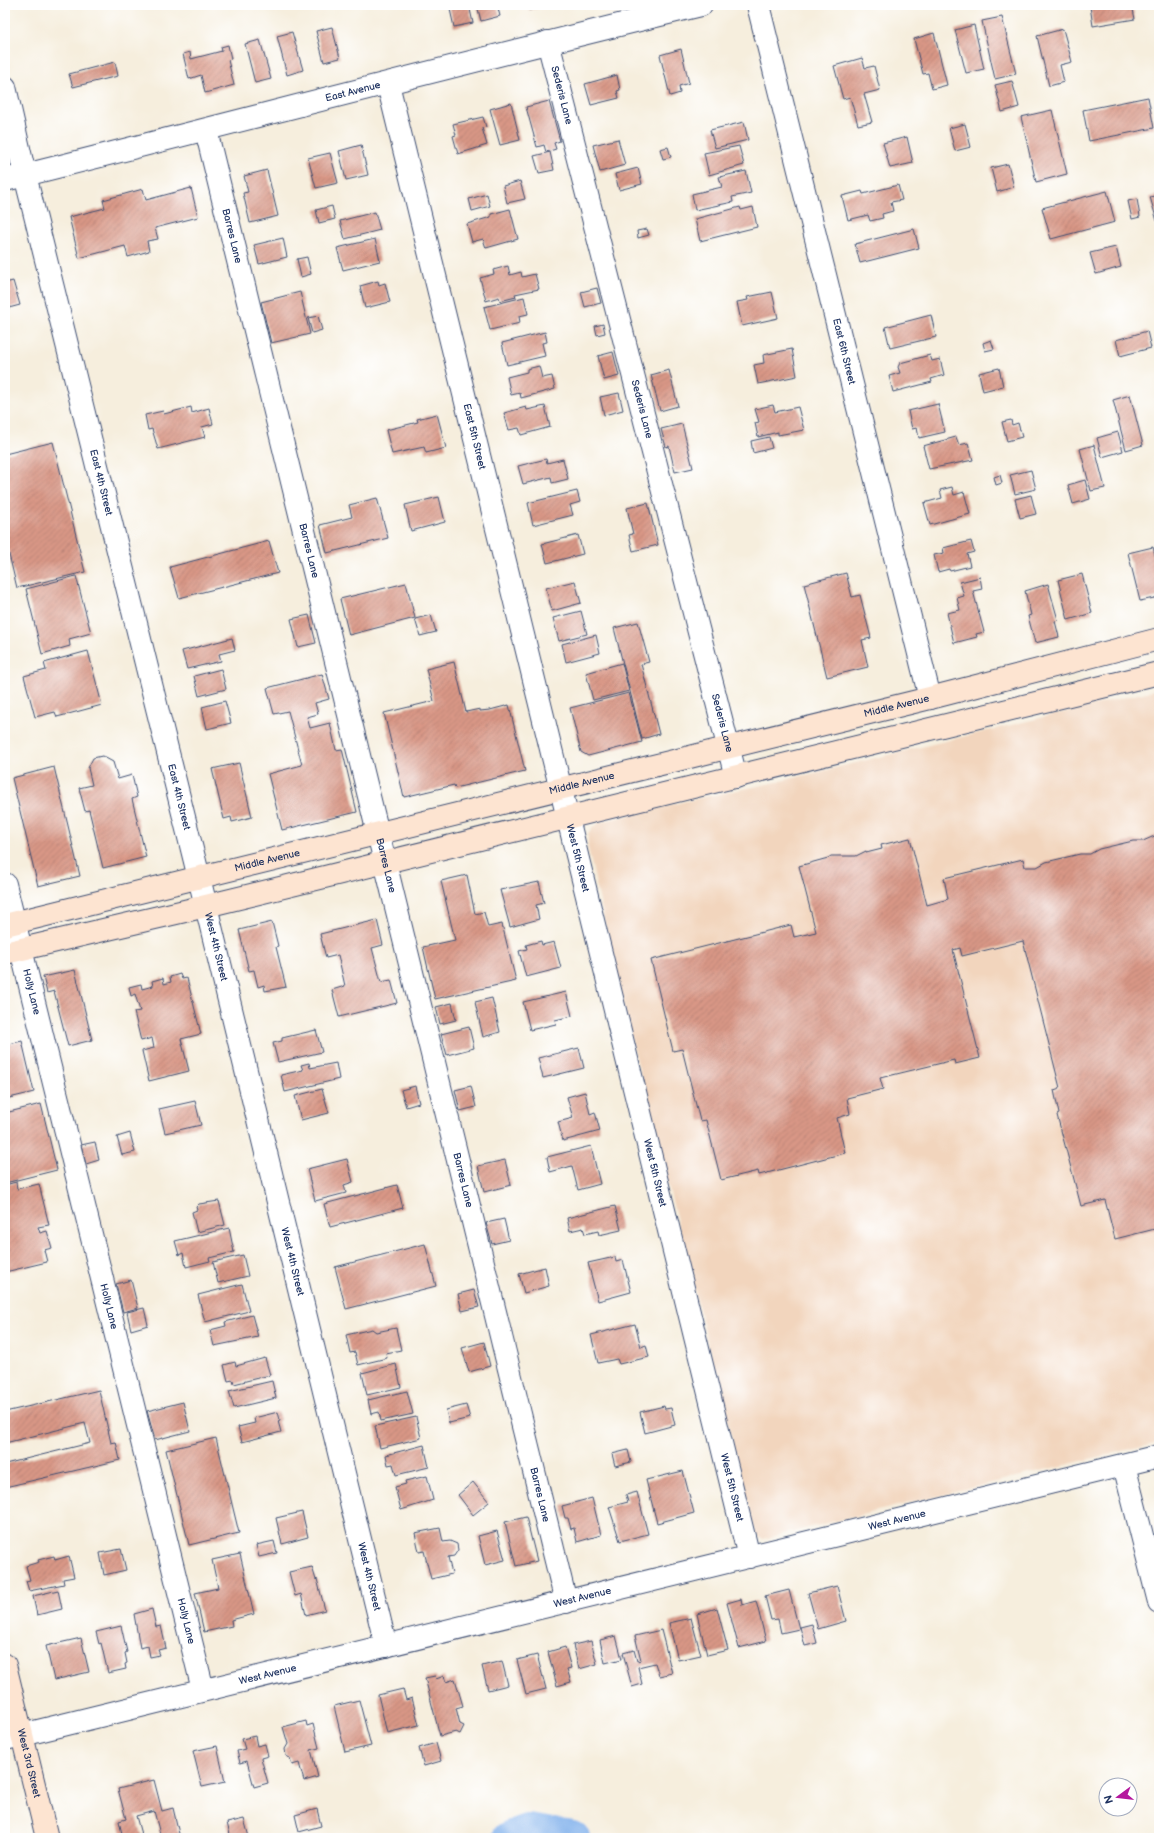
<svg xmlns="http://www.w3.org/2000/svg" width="1164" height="1843" font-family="'Balsamiq Sans',sans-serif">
<defs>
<pattern id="building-hatch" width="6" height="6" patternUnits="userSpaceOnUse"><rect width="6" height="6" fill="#d99786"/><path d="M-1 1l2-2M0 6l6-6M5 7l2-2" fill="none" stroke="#af7c71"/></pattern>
</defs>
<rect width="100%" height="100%" fill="#fff"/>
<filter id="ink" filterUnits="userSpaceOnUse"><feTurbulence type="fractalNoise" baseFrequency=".025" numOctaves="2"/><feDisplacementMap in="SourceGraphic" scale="8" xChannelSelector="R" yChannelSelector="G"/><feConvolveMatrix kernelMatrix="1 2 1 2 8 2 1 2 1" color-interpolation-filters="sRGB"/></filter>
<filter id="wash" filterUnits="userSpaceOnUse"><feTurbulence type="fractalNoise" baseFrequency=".012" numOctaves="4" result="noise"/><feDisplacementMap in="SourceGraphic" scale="16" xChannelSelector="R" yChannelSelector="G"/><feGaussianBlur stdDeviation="0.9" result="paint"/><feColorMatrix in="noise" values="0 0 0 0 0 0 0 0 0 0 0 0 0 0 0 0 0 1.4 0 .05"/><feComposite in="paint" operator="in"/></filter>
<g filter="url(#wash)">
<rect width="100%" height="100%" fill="#f6eedd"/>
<!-- built -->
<path fill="#f2d5bd" d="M1159,689V1442L763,1539L760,1538L756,1534L754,1527L626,1017L588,848V834L591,829L600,822L695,799L777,782Z"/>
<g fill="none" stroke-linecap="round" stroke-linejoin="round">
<!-- river -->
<path stroke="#80b0eb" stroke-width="34" d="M509,1838L528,1831L573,1838"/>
</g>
<g id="blocks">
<!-- building -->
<path fill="url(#building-hatch)" d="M449,5H469L473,23L454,27Z
M477,5H497L500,16L481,21Z
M528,5H547V6L529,10Z
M1096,5H1132L1135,19L1093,26L1090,6Z
M1002,17L1016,74L995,79L982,21Z
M974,25L984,69L966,73L955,30Z
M332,27L340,58L324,62L316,31Z
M1063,29L1072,62L1060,65L1064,82L1049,86L1037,36Z
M292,32L303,70L287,75L277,36Z
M934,33L947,85L932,89L928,73L923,74L914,39Z
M260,40L271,79L255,83L245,44Z
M228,45L231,59L228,60L234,85L205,93L201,75L189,79L183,54L190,52L191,59L222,51L221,47Z
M681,49L689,83L679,86L680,93L670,96L660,55Z
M862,58L865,68L874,66L880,90L864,94L872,122L858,125L850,97L843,99L834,66Z
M115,62L118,76L73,87L69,74Z
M617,75L620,90L617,91L619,98L591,105L585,84Z
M1012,81L1019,107L1002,112L995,85Z
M1148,97L1154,128L1089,141L1083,110Z
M549,101L560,141L554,143L556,149L546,152L544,145L537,147L526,107Z
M511,103L520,140L500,145L490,109Z
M1052,110L1067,174L1036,182L1021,117Z
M483,117L486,127L482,128L487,145L458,154L453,136L456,135L453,124Z
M744,122L748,140L715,148L710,130Z
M965,124L971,147L955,151L949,128Z
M907,137L913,163L890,168L883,143Z
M618,139L625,165L600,172L593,145Z
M361,145L368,175L346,180L339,151Z
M739,146L744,165L709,175L704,153Z
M668,147L671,157L663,159L660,149Z
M550,152L554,170L539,173L534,156Z
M330,153L338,183L316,188L308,158Z
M1008,164L1014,187L997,192L991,168Z
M638,168L642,184L619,190L615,174Z
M267,170L278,216L250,223L243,193L248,192L244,176Z
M746,171L751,193L732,197L733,202L695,210L692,194L722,187L719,177Z
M520,181L525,199L507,203L503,186Z
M898,185L902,200L891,202L893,211L882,214L883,218L870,221L868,215L848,220L842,196L862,191L863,194Z
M191,188L198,217L155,228L158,239L147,241L149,251L128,257L125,246L79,258L69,217L105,208L103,200L143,189L146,200Z
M1107,191L1115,222L1051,239L1042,208Z
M487,194L490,206L472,211L469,199Z
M1159,195V220L1157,221L1150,197Z
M1137,199L1140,217L1132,219L1128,201Z
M332,206L335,219L319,223L316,210Z
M740,207L741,210L753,207L757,227L700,241L695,219Z
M510,209L518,239L486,248L483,239L472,242L467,224L491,217V214Z
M375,212L380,230L345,239L340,221Z
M647,229L649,235L638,238L637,231Z
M914,229L919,248L860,263L855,244Z
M283,238L287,257L259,264L254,245Z
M375,239L380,261L343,270L337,248Z
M1116,247L1121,267L1096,274L1090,253Z
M307,257L311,274L301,277L297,259Z
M508,266L510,275L521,272L522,277L535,274L539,289L515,294L516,297L500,301L499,297L486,301L480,278L494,274L493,270Z
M13,281L20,305L5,309V283Z
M378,281L379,285L385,283L390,302L365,308L360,286Z
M597,288L601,303L585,307L581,292Z
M300,292L310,334L271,343L261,302Z
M772,292L778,318L742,326L737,302L748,300L747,297Z
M524,297L528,314L519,316L520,323L490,330L484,307Z
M931,315L936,337L890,348L885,327Z
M318,316L322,330L312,333L308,318Z
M603,324L605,333L597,335L595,326Z
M1147,331L1151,348L1120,356L1116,340Z
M545,332L547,342L542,343L545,356L507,365L502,343Z
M991,340L994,349L985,351L983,343Z
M792,349L797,376L758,384L754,365L764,363L763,355Z
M613,352L619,376L604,380L598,356Z
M930,355L932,361L940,359L944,375L931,379L932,382L893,392L889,376L900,373L898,367L900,363Z
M539,366L542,378L552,376L555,389L521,398L520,393L511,395L507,377L527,372V369Z
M999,368L1003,386L983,391L979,373Z
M669,370L678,406L660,411L651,375Z
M619,393L623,410L604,415L600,397Z
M1130,395L1143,445L1126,450L1113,400Z
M938,404L945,432L919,438L917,428L912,429L908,411Z
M773,405L775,412L798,407L804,430L778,435V432L758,437L755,423L759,422L755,409Z
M545,406L550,427L521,435L519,428L509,430L504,413L526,407L527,410Z
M191,407L192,413L209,408L213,424L202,427L205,437L158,449L152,429L148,430L145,415L163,411L164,414Z
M437,414L446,448L426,453L424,447L392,454L386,430L418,422L417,419Z
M1011,420L1012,425L1018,423L1022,437L1007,441L1002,422Z
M682,424L693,468L675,472L669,446L666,447L661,429Z
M1118,432L1123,451L1102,457L1097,438Z
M769,437L772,448L753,453L751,441Z
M956,437L959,445L968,443L973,460L929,469L923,446Z
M53,442L85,572L17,588L5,538V454Z
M1094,445L1105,488L1091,491L1080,449Z
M546,459L547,463L563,459L568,479L552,483L551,477L523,484L518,466Z
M1031,470L1036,489L1015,494L1010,475Z
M1000,475L1002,483L996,485L994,477Z
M1085,480L1090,499L1073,504L1068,485Z
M952,487L954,495L964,492L970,514L930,525L924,503L942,498L940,490Z
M577,491L580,502L570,505L573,515L533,525L528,503Z
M1031,495L1036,514L1020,518L1015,499Z
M439,497L445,522L411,531L405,505Z
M377,498L388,538L327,553L320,525L352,517L349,505Z
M648,503L658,545L633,551L629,535L633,534L627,508Z
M578,535L583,554L547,563L542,544Z
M269,541L278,573L179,598L170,567Z
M971,541L974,552L967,554L970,566L950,571L949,569L938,572L934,555L944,553L943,548Z
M1153,547L1159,570V597L1140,601L1128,553Z
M846,573L852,597L860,595L871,638L862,640L868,667L827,677L804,584Z
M1082,574L1092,613L1068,620L1058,580Z
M76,576L91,633L69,639L70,646L42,654L26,589Z
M980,577L982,589L973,591L984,632L976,634L977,637L954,643L947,613L960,610L957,598L964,596L960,582Z
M575,581L581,603L552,611L546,588Z
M406,583L415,618L349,635L340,599Z
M1048,584L1058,620L1055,621L1059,637L1035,643L1028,616L1031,615L1025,591Z
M581,611L587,634L559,641L553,618Z
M309,615L316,643L298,647L291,619Z
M431,615L436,632L420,636L415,619Z
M638,622L649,662L641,664L659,734L642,739L614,628Z
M596,635L600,653L566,662L562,644Z
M232,638L235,650L219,654L221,661L187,669L182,651Z
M88,651L102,705L57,717L55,712L35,717L24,676L46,670L44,663Z
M454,662L466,712L480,709V711L490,710L509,705L525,771L455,788L454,785L404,797L384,713L434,701L426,669Z
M622,663L629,691L593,700L586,673Z
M221,669L226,689L199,696L194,676Z
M322,674L329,699L315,703L318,714L307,717L310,728L330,723L336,750L342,749L357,812L282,830L268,774L302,765L288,711L274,714L267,688Z
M629,693L642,742L588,756L581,752L570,708Z
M225,701L231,723L207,729L202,707Z
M102,756L113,762L118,779L132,775L137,797L132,799L146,857L103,868L89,810L85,811L79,788L92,785L88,768L93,758Z
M239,763L252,817L232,822L231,817L224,819L212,769Z
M54,767L80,876L38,886L12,778Z
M1159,834V1228L1115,1239L1105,1200L1081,1206L1057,1115L1059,1114L1054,1090L1060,1088L1023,941L962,956L960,948L953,950L980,1058L955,1064L954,1060L880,1078L883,1089L847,1098L850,1114L837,1118L845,1153L759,1175L758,1171L721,1180L706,1120L700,1121L682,1049L673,1051L651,960L791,925L794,937L816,932L799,866L828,858L831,856H856L866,851V853L882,849L881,845L910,838L927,905L948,899L944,878L1023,859L1025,867H1037L1046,862L1080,854H1090L1099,849L1133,841H1143Z
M467,875L475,914L484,912L488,927L502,924L516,981L435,999L423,947L455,940L441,881Z
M539,882L544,903L536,905L539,919L510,927L500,890Z
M377,920L383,945L372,948L381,982L391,980L397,1003L339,1017L332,990L345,986L338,955L326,958L320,934Z
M272,922L278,946L276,947L286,987L265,991L264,985L258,987L254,970L249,971L239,930Z
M541,941L542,945L554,942L561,968L526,977L519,951L527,949L526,945Z
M75,970L92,1040L68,1046L54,991L47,993L43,977Z
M180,974L182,979L187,978L201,1034L181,1039L189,1071L149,1081L142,1051L154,1048L152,1038L141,1041L134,1012L140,1011L135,994L131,996L129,987L141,984L142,989L153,986L152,981L163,978L164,984L171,982L170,977Z
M566,992L572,1016L555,1020L556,1024L530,1030L523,1002Z
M492,998L500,1032L483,1037L475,1002Z
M452,1003L456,1020L440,1024L436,1007Z
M469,1027L474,1048L447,1055L441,1034Z
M316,1030L322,1052L278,1062L273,1043L282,1041V1038Z
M5,1032L9,1044L22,1041L34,1092L5,1099Z
M579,1048L584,1068L543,1078L538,1058Z
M309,1063L310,1068L336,1063L339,1079L285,1092L281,1075L303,1070L301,1065Z
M415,1086L419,1103L406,1107L401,1090Z
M471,1086L476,1107L460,1111L455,1090Z
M322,1089L329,1113L301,1120L295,1096Z
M585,1092L590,1114L595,1112L600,1131L563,1141L558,1122L573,1118L567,1097Z
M195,1101L201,1125L165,1133L159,1109Z
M41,1104L57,1170L5,1183V1113Z
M130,1133L135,1152L122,1155L117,1137Z
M95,1142L99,1160L86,1164L81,1145Z
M591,1146L600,1184L578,1190L572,1166L550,1172L547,1157Z
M347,1159L353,1182L344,1185L346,1193L315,1201L307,1169Z
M505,1160L511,1185L484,1192L478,1166Z
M16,1182L17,1189L39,1184L49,1225L38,1227L40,1233L47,1231L52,1248L44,1250L47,1262L5,1272V1185Z
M397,1185L403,1208L330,1227L324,1204Z
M219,1201L225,1225L197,1232L192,1212L197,1210L196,1207L199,1204Z
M615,1206L621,1230L599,1235L598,1231L585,1234L583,1228L570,1231L567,1218Z
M504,1219L509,1240L492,1244L486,1223Z
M229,1228L234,1252L209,1258L210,1261L186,1267L183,1253L179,1255L175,1241Z
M425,1244L436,1286L346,1309L335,1267Z
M243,1255L248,1276L218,1283L213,1262Z
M615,1257L616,1262L623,1260L631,1292L598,1301L588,1263Z
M545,1267L549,1286L524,1293L519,1274Z
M131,1280L138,1308L123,1312L116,1284Z
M242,1284L249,1311L205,1322L198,1295Z
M474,1290L479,1307L462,1311L458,1294Z
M144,1308L148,1325L131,1330L127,1312Z
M252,1315L258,1337L214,1346L210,1330L226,1326L225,1322Z
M635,1324L641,1347L646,1345L649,1357L619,1364L617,1359L598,1363L591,1335Z
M396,1328L401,1350L386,1353L387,1358L358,1365L355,1352L350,1353L346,1335L372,1329L376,1332Z
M484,1342L490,1366L469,1372L462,1348Z
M265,1358L270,1375L234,1384L233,1380L228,1381L224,1365L235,1362L236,1366Z
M396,1364L401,1387L367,1395L362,1373Z
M272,1381L276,1398L234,1408L229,1391Z
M99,1390L111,1443L116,1442L120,1460L5,1487V1464L90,1443L85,1423L5,1443V1412Z
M407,1391L413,1414L381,1421L379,1412L371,1414L368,1400Z
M183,1402L190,1431L155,1440L147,1411Z
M466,1405L470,1418L449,1423L446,1410Z
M664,1406L665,1409L671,1408L675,1425L645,1433L640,1412Z
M278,1412L280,1420L278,1421L281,1432L242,1442L238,1427L255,1423L254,1418Z
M416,1417L421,1438L380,1448L375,1426Z
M216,1438L239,1533L189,1545L166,1450Z
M424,1445L429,1467L396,1475L393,1464L388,1465L386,1455Z
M628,1450L631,1462L615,1466L612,1454Z
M683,1471L694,1513L657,1523L646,1480Z
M427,1476L433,1500L401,1510L395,1487L406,1484L405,1481Z
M473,1482L489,1502L473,1515L458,1495Z
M637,1492L648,1534L620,1541L609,1507L628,1502L626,1495Z
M592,1498L601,1535L577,1542L574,1528L571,1529L568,1518H565L562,1506Z
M302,1512L308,1537L282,1544L276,1518Z
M526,1517L537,1561L516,1566L505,1522Z
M440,1528L443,1542L450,1541L457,1544L458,1550L454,1556L448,1557L452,1574L431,1579L424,1551L419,1552L415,1533Z
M497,1531L505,1560L485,1565L478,1536Z
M274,1541L277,1553L259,1557L256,1545Z
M121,1549L126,1570L104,1575L100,1553Z
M240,1554L254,1614L231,1620L232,1626L204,1632L195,1593L218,1588L212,1560Z
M54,1556L55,1560L69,1556L74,1577L63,1579L64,1584L29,1591L26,1581L30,1580L26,1566L39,1562L38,1560Z
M312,1567L316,1580L317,1579L325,1610L306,1615L301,1594L295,1596L289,1572Z
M837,1586L846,1621L818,1629L808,1593Z
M58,1590L62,1609L37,1615L33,1596Z
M789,1590L799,1629L781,1633L778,1619L771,1620L765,1596Z
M741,1599L742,1605L756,1601L766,1641L739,1648L727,1603Z
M717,1608L728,1650L707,1655L697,1614Z
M152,1609L156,1627L161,1626L166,1648L158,1650L160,1655L150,1657L148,1646L140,1648L134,1614Z
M691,1618L701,1655L678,1660L669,1623Z
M812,1624L817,1643L805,1646L800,1627Z
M121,1626L127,1652L125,1653L127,1663L125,1664L126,1669L108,1673L101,1643L99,1644L96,1632Z
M661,1630L672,1673L659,1676L655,1663L638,1667L642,1684L632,1687L623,1653L634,1650L637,1661L641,1660L635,1636Z
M616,1636L622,1659L605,1663L600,1640Z
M81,1638L89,1672L54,1680L46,1646Z
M591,1641L597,1664L579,1669L573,1645Z
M565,1647L571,1668L567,1669L571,1682L557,1686L548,1652Z
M537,1655L546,1689L526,1694L517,1660Z
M502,1661L508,1685L488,1690L482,1666Z
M435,1676L436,1679L444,1676L446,1682L455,1679L463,1706L456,1708L460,1724L464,1726L460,1734L456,1732L440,1736L425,1678Z
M403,1689L406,1700L412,1698L419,1725L387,1733L378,1695Z
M359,1700L371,1746L345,1752L334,1706Z
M306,1721L307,1726L313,1724L319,1748L311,1750L318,1777L304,1781L299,1763L292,1765L290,1758L286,1756L285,1749L288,1744L283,1727Z
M255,1736L257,1746L265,1744L268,1756L261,1758L268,1783L254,1787L247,1761L240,1763L237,1751L245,1749L242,1739Z
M436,1743L441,1761L424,1766L419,1748Z
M217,1746L225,1782L202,1787L193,1751Z
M154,1780L162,1811L173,1808L180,1838H161L154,1811L136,1816L142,1838H123L119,1821L126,1819L118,1789Z
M317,1809L321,1826L299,1832L295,1815Z
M244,1819L249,1837L231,1838L227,1823Z"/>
</g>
</g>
<g filter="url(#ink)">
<use href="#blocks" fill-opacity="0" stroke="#3c4c71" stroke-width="1"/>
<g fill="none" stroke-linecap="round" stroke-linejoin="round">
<defs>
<g id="minor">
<path id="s1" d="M758,5L930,698"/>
<path id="s2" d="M548,42L736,777"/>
<path id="s3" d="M388,84L749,1557"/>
<path id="s4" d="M206,130L566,1602"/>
<path id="s5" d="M5,884L203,1690"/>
<path id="s6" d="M206,906L386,1646"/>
<path d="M1124,1465L1159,1602"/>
<path id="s7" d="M22,1735L1159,1456"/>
</g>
<g id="tertiary">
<path id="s8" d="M5,87L25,175L206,906"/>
<path id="s9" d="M5,180C237,122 468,61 701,5"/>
<path d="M5,1739L22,1735"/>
</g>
<g id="secondary">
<path id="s10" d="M5,925L930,698L1159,639"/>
<path d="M5,953L206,906L1159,673"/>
<path id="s11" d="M5,1665L47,1838"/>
</g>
</defs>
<!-- minor casing -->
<use href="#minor" stroke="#3c4c71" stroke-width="24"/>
<!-- tertiary casing -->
<use href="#tertiary" stroke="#3c4c71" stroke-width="24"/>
<!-- secondary casing -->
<use href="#secondary" stroke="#3c4c71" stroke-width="24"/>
<!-- minor -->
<use href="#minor" stroke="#fff" stroke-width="22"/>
<!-- tertiary -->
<use href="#tertiary" stroke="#fff" stroke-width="22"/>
<!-- secondary -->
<use href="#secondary" stroke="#fde4d1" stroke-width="22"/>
</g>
</g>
<g text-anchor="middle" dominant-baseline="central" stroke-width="4" stroke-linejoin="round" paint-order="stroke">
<!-- street labels -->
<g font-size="10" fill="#1b2f5e" stroke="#fff">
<text stroke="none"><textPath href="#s9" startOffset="359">East Avenue</textPath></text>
<text stroke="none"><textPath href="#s2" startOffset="55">Sederis Lane</textPath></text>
<text stroke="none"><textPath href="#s4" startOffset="109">Barres Lane</textPath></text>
<text stroke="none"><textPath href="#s1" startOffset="357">East 6th Street</textPath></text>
<text stroke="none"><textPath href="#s2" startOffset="379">Sederis Lane</textPath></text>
<text stroke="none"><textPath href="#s3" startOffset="363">East 5th Street</textPath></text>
<text stroke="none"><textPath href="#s8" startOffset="407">East 4th Street</textPath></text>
<text stroke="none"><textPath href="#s4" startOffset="433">Barres Lane</textPath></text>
<text stroke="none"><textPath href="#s10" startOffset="918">Middle Avenue</textPath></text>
<text stroke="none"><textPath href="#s2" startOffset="703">Sederis Lane</textPath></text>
<text stroke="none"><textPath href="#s10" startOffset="594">Middle Avenue</textPath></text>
<text stroke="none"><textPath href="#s8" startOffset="731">East 4th Street</textPath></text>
<text stroke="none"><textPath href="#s3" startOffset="797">West 5th Street</textPath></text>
<text stroke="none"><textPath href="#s10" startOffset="270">Middle Avenue</textPath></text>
<text stroke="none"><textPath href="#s4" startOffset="757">Barres Lane</textPath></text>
<text stroke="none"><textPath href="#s6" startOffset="42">West 4th Street</textPath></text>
<text stroke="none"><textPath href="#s5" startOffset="111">Holly Lane</textPath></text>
<text stroke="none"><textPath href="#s3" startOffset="1121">West 5th Street</textPath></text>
<text stroke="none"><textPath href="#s4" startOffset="1081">Barres Lane</textPath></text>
<text stroke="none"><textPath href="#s6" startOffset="366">West 4th Street</textPath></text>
<text stroke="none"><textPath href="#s5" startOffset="435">Holly Lane</textPath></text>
<text stroke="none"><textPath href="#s3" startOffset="1445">West 5th Street</textPath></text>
<text stroke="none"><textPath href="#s4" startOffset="1405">Barres Lane</textPath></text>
<text stroke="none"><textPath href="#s7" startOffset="901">West Avenue</textPath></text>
<text stroke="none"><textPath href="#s6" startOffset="690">West 4th Street</textPath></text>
<text stroke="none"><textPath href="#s7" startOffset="577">West Avenue</textPath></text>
<text stroke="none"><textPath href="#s5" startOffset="759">Holly Lane</textPath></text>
<text stroke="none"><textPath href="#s7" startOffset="253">West Avenue</textPath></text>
<text stroke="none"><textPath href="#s11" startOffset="101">West 3rd Street</textPath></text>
</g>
</g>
<!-- margin -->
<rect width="1164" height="1843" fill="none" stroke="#fff" stroke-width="20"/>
<!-- north arrow -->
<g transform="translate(1118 1797) rotate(255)"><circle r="19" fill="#ffffff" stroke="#a4acbf"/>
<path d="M0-3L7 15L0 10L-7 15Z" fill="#b5179e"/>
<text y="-6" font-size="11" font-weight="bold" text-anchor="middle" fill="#1b2f5e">N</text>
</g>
</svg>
